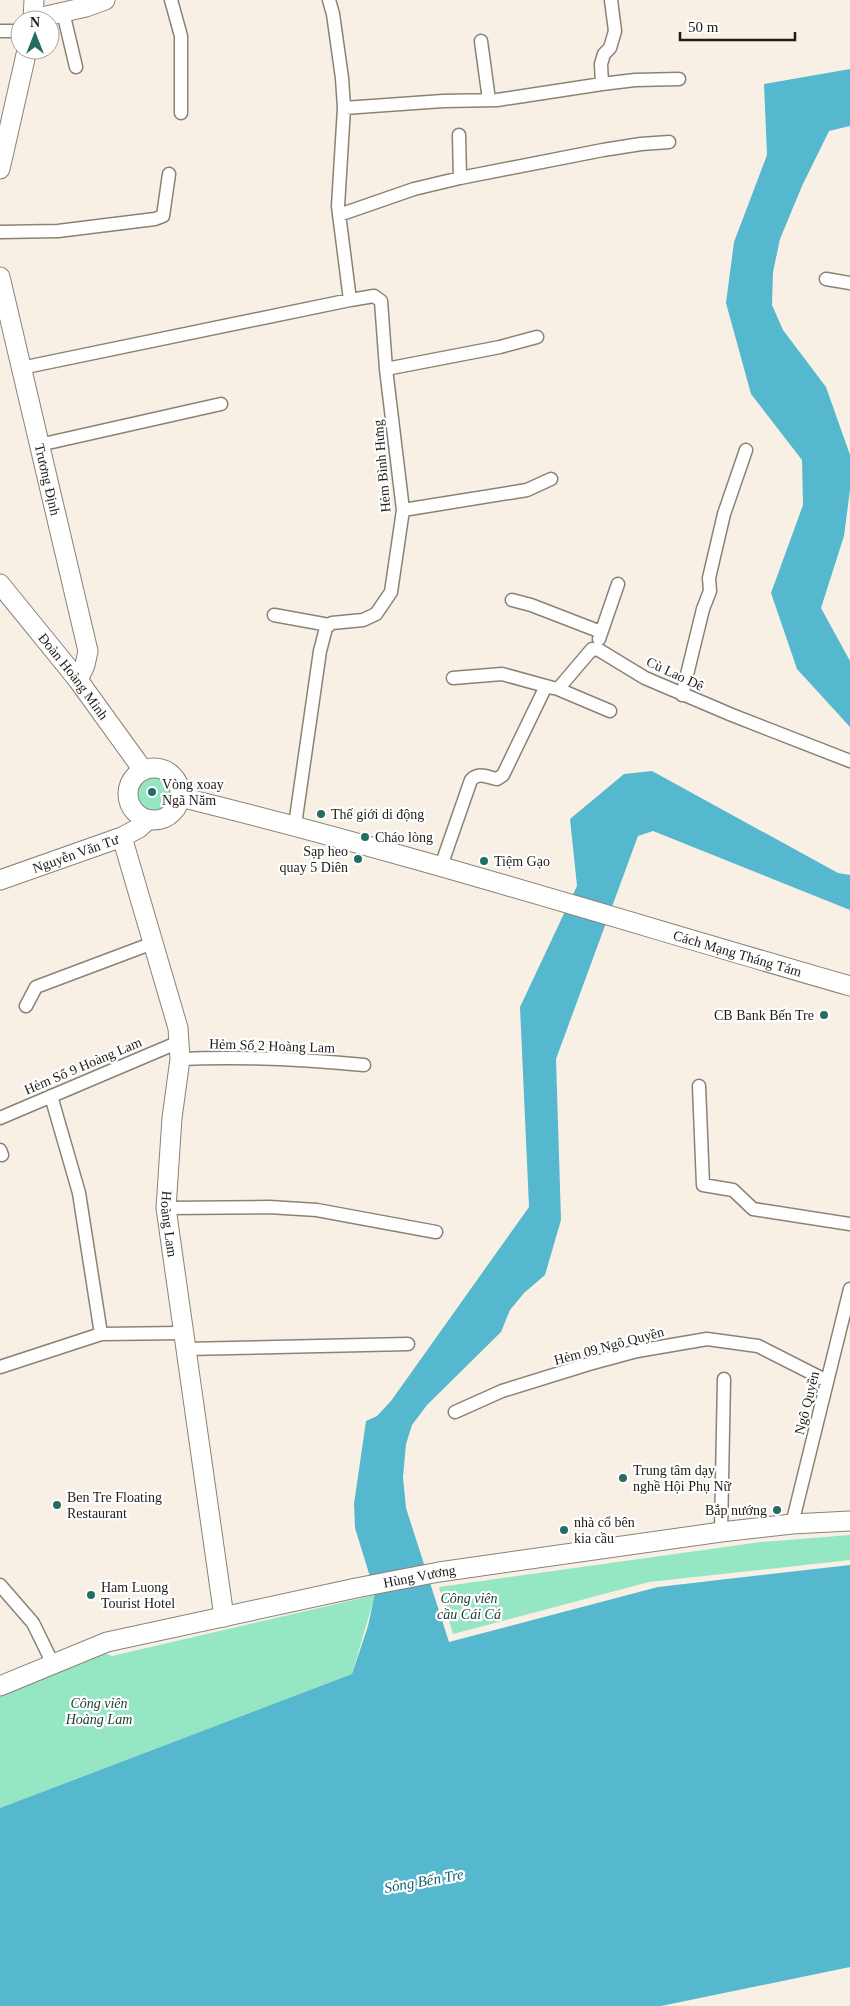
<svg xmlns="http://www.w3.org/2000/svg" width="850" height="2006" font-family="Georgia,serif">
<rect width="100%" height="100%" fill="#f8f0e5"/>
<!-- green -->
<path fill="#95e6c2" d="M134 795a19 19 0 1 1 38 0a19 19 0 1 1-38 0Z
M850,1535V1560L649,1582L453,1634L439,1587L761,1542Z
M375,1595L352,1674L0,1808V1695L97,1650L112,1656Z"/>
<!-- water -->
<path fill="#56b8cf" d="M850,69V126L829,131L802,186L780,239L773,272L772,305L783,330L826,387L850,455V490L844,536L821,608L850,661V727L797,669L771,593L803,505L802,460L751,394L726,303L734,242L767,155L764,84Z
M652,771L838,873L850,875V910L653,831L638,836L556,1059L561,1220L545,1275L524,1293L510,1310L501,1332L427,1405L412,1425L406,1444L403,1477L406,1508L449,1642L658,1587L850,1565V1967L661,2006H0V1808L352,1674L368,1626L375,1593L355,1528L354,1504L366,1421L377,1416L391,1401L529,1207L520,1007L577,886L570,819L624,774Z"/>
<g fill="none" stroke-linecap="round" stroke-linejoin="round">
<defs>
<path id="street" d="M171,0L181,36V113
M329,0L333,14L342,78L344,108L338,206L350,300
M63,12L76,67
M0,31H20
M481,41L489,100
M602,84L601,64L604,54L610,48L615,31L611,0
M344,108L443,101L497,100L602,84L635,80L679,79
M459,135L460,178
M339,215L414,189L460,178L603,150L641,144L669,142
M0,232L58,231L155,219L163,216L169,174
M826,279L850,283
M21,368L350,300L374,296L381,301L386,369L403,510L391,592L376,614L363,620L332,623L326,628L320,651L295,825
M386,369L500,347L537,337
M39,445L221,404
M403,510L527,490L551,479
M512,600L531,605L601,632
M274,615L329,625
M599,639L618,584
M453,678L502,674L553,688
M682,695L703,609L710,591L709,578L724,514L746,450
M610,711L558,689L592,649L599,650L645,678L732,715L850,761
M441,866L471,780C479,772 487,777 497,779L503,775L546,686
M26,1006L36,987L153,943
M180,1059C243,1056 301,1059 364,1065
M699,1086L703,1185L733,1190L753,1209L850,1224
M51,1096L79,1193L101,1334
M0,1118L179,1042
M0,1150L2,1155
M166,1208L269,1207L317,1210L436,1232
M185,1349L408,1344
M0,1367L101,1334L183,1333
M455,1412L502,1391L589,1364L637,1351L707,1339L758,1346L827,1381
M792,1524L850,1289
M721,1532L724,1379
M0,1585L33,1623L53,1664"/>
<g id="secondary">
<path d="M33,19L86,7L105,0"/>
<path d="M33,20L34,0"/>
<path d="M0,169L27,50"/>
<path id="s1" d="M0,277L88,651L85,665L78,680"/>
<path id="s2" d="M0,584L78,680L143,770"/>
<circle cx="154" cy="794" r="26"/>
<path id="s3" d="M180,797C405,852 627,922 850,986"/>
<path id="s4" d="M122,837L178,1028L180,1059L172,1118L166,1208L224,1617"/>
<path id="s5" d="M0,880L122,837L139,828L148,820"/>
<path id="s6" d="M0,1686L107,1642L356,1588L439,1572L721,1532L792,1524L850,1521"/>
</g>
</defs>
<!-- street casing -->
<use href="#street" stroke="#8a8278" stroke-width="15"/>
<!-- secondary casing -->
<use href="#secondary" stroke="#8a8278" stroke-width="21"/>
<!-- street -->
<use href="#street" stroke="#fff" stroke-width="12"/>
<!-- secondary -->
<use href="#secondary" stroke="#fff" stroke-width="19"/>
</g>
<!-- markers -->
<g fill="#256c62" stroke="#fff" stroke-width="2">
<circle cx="152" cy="792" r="5"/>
<circle cx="321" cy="814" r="5"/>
<circle cx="365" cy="837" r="5"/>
<circle cx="358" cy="859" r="5"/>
<circle cx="484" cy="861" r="5"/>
<circle cx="824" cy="1015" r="5"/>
<circle cx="623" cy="1478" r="5"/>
<circle cx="57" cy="1505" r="5"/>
<circle cx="777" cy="1510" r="5"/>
<circle cx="564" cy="1530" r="5"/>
<circle cx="91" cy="1595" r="5"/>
</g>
<g text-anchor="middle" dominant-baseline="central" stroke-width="4.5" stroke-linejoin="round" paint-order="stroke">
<!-- street labels -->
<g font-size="14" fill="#1e1c17" stroke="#fff">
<text transform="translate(382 466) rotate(-95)">Hẻm Bình Hưng</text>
<text stroke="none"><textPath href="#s1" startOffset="208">Trương Định</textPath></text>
<text transform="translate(675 674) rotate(25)">Cù Lao Dê</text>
<text stroke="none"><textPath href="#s2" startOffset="118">Đoàn Hoàng Minh</textPath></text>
<text stroke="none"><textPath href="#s5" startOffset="80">Nguyễn Văn Tư</textPath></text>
<text stroke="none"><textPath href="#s3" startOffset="579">Cách Mạng Tháng Tám</textPath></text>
<text transform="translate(272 1046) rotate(2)">Hẻm Số 2 Hoàng Lam</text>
<text transform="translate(83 1066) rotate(-23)">Hẻm Số 9 Hoàng Lam</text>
<text stroke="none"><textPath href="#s4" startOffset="396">Hoàng Lam</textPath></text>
<text transform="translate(609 1346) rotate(-15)">Hẻm 09 Ngô Quyền</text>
<text transform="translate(807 1403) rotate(-76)">Ngô Quyền</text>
<text stroke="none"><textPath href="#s6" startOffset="435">Hùng Vương</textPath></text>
</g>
<!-- poi labels -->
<g font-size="14" fill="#1e1c17" stroke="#fff" text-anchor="start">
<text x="162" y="784">Vòng xoay<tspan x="162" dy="16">Ngã Năm</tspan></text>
<text x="331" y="814">Thế giới di động</text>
<text x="375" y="837">Cháo lòng</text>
<text x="348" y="851" text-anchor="end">Sạp heo<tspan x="348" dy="16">quay 5 Diên</tspan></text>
<text x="494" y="861">Tiệm Gạo</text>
<text x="814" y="1015" text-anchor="end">CB Bank Bến Tre</text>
<text x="633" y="1470">Trung tâm dạy<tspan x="633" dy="16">nghề Hội Phụ Nữ</tspan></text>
<text x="67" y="1497">Ben Tre Floating<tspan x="67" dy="16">Restaurant</tspan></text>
<text x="767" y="1510" text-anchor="end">Bắp nướng</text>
<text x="574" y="1522">nhà cổ bên<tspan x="574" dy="16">kia cầu</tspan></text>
<text x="101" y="1587">Ham Luong<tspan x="101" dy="16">Tourist Hotel</tspan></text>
</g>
<!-- park labels -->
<g font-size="14" font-style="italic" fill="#173c2d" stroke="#fff">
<text x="469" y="1598">Công viên<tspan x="469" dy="16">cầu Cái Cá</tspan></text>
<text x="99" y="1703">Công viên<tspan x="99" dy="16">Hoàng Lam</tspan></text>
</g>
<!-- water labels -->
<g font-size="15" font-style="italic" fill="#116272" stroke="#fff">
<text transform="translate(424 1881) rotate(-10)">Sông Bến Tre</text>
</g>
</g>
<!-- north arrow -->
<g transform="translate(35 35)"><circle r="24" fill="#ffffff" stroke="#a5a4a2"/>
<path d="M0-4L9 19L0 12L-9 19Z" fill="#256c62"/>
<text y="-8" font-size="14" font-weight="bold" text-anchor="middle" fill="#1e1c17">N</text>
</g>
<!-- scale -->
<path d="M680 32v8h115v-8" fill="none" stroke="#1e1c17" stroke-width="2.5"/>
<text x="688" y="32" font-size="15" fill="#1e1c17" stroke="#ffffff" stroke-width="4" paint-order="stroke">50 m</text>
</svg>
